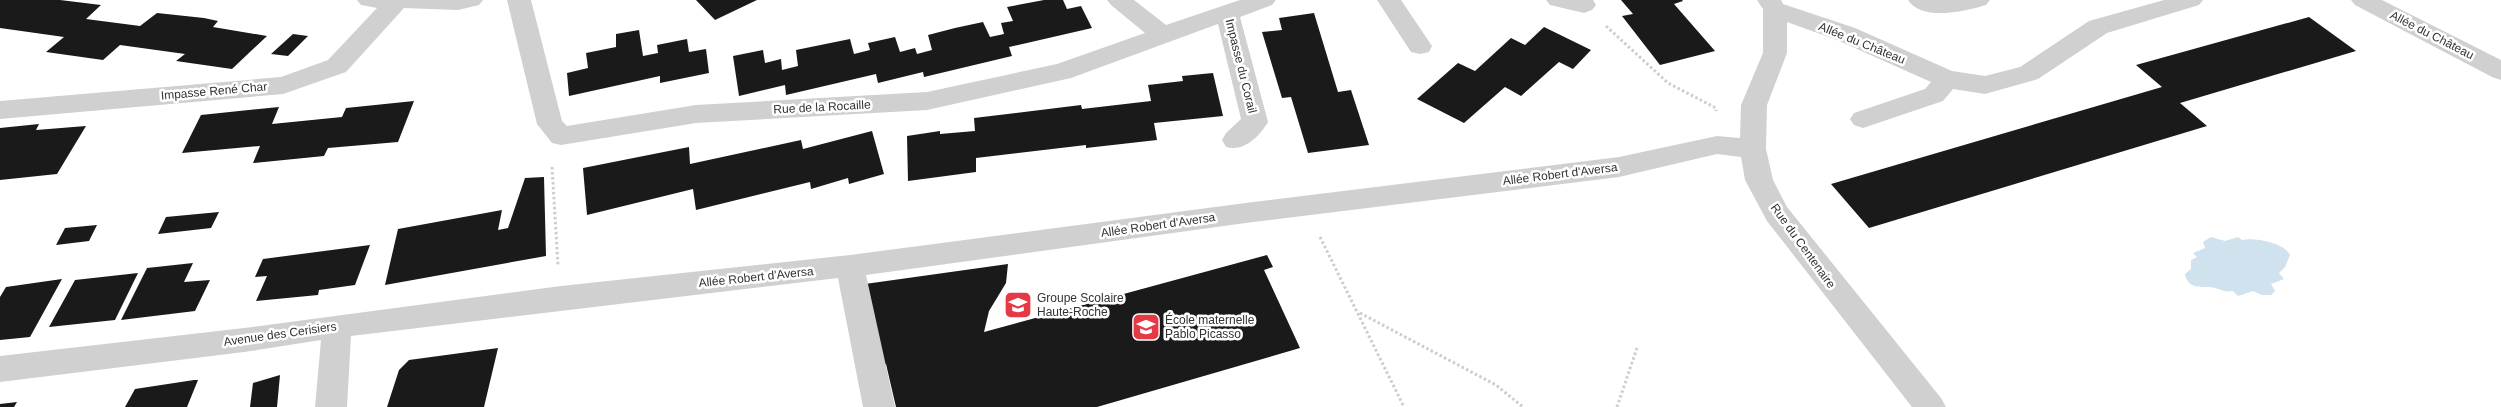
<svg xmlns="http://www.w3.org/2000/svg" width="2501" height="407" font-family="Arial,sans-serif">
<rect width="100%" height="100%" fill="#fff"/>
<!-- water -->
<path fill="#cfe2ee" d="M2211,237L2225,241L2238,237L2242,240C2254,237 2285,243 2290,255L2285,267L2279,273L2284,279L2271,284L2275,291L2271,295H2262L2253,291L2238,296L2233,291C2224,293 2219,288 2210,287C2200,287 2187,288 2185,274L2191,269V260L2197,257L2193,253L2205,248L2203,242Z"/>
<!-- building -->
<path fill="#1a1a1a" d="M0,0H60L101,5L86,19L140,26L157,13L204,18L218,21L213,27L267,36L232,69L176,61L185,54L120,45L103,60L46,52L64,37L0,28Z
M696,0H757L715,20Z
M1044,0H1063L1067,9L1081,6L1092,28L1009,47L1012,56L924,77L923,72L878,83L876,74L786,95L785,85L739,96L733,56L763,50L765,63L781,59L782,70L798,66L796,50L850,39L854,54L870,50L868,43L895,37L900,52L915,48L917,54L932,50L928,35L955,28L983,22L990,37L1004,34L1001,23L1013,21L1007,7Z
M1621,0H1682L1683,1L1674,4L1715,51L1660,65L1622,16L1633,14Z
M1314,13L1338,92L1351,90L1369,145L1308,153L1291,97L1282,98L1262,32L1282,30L1279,18Z
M2309,17L2356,51L2180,103L2207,126L1869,228L1831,184L2162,87L2136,65Z
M1544,27L1591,50L1573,69L1559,62L1521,96L1505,87L1464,123L1417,99L1458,63L1475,71L1511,38L1525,45Z
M639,30L643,56L658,53L657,45L687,39L689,52L706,49L709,73L660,83V76L569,96L567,73L588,68L586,53L616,47V34Z
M293,34L308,36L288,56L271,54Z
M1213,73L1223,116L1154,123L1157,140L1086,148V145L976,158V172L908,181L907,136L940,131V134L975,131L974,118L1081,105L1082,109L1151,101L1148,85L1183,81L1182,76Z
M414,101L398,142L328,148L324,156L253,163L260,146L182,153L201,115L279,107L272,124L342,117L346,108Z
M39,124L36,130L86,126L57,174L0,180V128Z
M872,131L884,174L849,184L848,178L811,189L810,182L696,210L693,189L587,215L583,168L689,147L690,164L801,140L803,149Z
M544,177L546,256L385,285L398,229L502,210L498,230L508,228L525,178Z
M219,212L211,228L158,234L166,217Z
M97,225L89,241L56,245L65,228Z
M370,245L355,285L319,290L318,295L256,301L267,276L255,277L263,259Z
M1267,255L1273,267L1264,270L1300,348L1097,407H896L886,364L882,365L865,284L1008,264L1006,283L989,311L984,332Z
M193,263L184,282L210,280L195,311L121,320L147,268Z
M138,273L115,320L49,327L75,280Z
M62,279L30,337L0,340V297L6,287Z
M498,348L484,407H387L399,370L409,360Z
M280,375L277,407H250L253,383Z
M194,380H198L187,407H125L135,389Z
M17,402L14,407H0V404Z"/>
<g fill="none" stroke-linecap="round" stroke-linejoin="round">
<!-- path -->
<path stroke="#cdcdcd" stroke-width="3" stroke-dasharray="2.5 2.5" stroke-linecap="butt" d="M1606,26L1668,83L1716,108V111
M552,167L558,265
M1320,237L1404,407
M1360,313L1496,385L1523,407
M1617,407L1637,348"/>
<!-- minor -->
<path fill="#d0d0d0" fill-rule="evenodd" d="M357,0H483L479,5L458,10L404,8L346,72L283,94L0,119V101L281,77L328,60L377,8L361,5Z
M507,0H531L562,121L567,126L696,105L927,92L1057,64L1145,33L1111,5L1107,0H1134L1166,25L1240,0H1276L1272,5L1240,17L1268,122C1259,137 1244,152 1226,147L1222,140L1226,133L1241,119L1218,24L1071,78L927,110L696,123L561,145L552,143L537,124Z
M1377,0H1401L1432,46L1429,52L1420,54L1411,52Z
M1546,0H1593L1596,5L1592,10L1584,13L1550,5Z
M1757,0H1781L1783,4L1855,28L1952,71L1985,76L2020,67L2089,21L2164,0H2203L2199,5L2107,33L2038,79L1985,94L1953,89L1943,101L1863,128L1854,125L1850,119L1854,113L1925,89L1931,82L1837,40L1787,22V53L1767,105L1766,149L1773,180L1787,207L1941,398L1946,407H1912L1767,221L1745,180L1741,157L1717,154L1619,177L1253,222L866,275L895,407H863L838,278L351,336L347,407H315L321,340L244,352L0,382V356L244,328L561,286L850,255L1253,202L1619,157L1717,136L1740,138L1741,105L1763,53V9Z
M1908,0H1990L1986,5C1966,11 1922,22 1908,0Z
M2351,0H2382L2501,60V80L2492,77L2355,5Z"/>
</g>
<!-- icons -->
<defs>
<symbol id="school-square" viewBox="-11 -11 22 22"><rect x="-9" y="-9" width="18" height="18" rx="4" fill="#e63946" stroke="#fff"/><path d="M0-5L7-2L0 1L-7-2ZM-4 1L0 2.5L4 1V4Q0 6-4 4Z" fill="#fff"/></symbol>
</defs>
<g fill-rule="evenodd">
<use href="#school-square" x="1002" y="289" width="32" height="32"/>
<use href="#school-square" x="1130" y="311" width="32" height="32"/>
</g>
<g text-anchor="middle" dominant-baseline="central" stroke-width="5" stroke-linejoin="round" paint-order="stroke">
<!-- street labels -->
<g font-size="12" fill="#333" stroke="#fff">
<text transform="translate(2432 35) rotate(27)">Allée du Château</text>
<text transform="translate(1862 43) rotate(22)">Allée du Château</text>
<text transform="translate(1241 66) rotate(76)">Impasse du Corail</text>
<text transform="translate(214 91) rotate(-5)">Impasse René Char</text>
<text transform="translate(822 107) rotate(-3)">Rue de la Rocaille</text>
<text transform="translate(1560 174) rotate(-7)">Allée Robert d'Aversa</text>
<text transform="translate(1158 225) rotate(-8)">Allée Robert d'Aversa</text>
<text transform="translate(1803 246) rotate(54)">Rue du Centenaire</text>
<text transform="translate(756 277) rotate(-6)">Allée Robert d'Aversa</text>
<text transform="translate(280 334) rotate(-8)">Avenue des Cerisiers</text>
</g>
<!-- poi labels -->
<g font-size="12" fill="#333" stroke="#fff" text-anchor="start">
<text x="1037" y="298">Groupe Scolaire<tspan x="1037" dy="14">Haute-Roche</tspan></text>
<text x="1165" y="320">École maternelle<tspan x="1165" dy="14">Pablo Picasso</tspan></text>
</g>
</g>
</svg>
